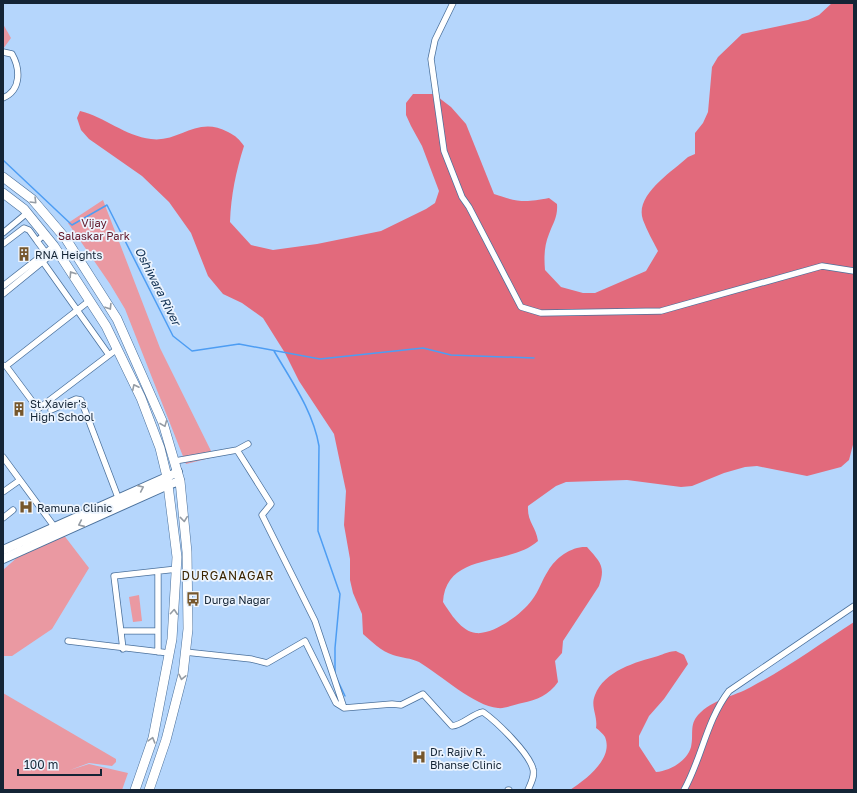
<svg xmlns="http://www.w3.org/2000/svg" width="857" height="793" font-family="'Golos Text',sans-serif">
<rect width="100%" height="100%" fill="#b5d6fc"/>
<!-- green -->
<path fill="#ea99a2" d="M3,24L11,38L3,49Z
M103,200L160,348L214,457L186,464L125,309L110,284L68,223Z
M63,534L89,568L52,629L12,656H3V570L20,555Z
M139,595L142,621L133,622L129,597Z
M3,693L116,759V762L112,766L89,763L70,770L89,764L128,773L122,790H3Z"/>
<!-- forest -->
<path fill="#e26a7c" d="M832,3H854V368L853,374L854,441L849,460L841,467L807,476L757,466L745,467L724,473L692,486L681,487L627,480L566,482L556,486L528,506C527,522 536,526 538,541C509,567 446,551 443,602C450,613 462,632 476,633C493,635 522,614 532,600C539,591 542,580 548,571C556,557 572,546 587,547C600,562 606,566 599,586L563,641L562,653L555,661L558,682C549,695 537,700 522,703C515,704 505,709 498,708C474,706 441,675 419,662C411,658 402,658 393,655C381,651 372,642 363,634L362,614L353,593L350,580V559L344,525L346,491L334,434L299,381L285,353L263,318L242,303L223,294L208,276L191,233L169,202L142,176L89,139L81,130L77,118L80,111C105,117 125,136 151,139C179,143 197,115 228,132C236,136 239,139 244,146C236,171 231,195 230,222L251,245L273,250L317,244L381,231L426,209L435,203L439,191L422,146L411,126L406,115V103L413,94H434L451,107L466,124L494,194C518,202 524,203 549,198L557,204C558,217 553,223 549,234C544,246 544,258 545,270L561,287L583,293H595L646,271L658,251C653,241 647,231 643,220C634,195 672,172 688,157L695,154V133L703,123L708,112L712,67L718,57L742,34L808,20L819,15Z
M854,622V790H570C585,780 614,759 605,737C603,734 599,730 596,728C598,715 590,707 595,695C604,671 636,662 658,656C663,654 671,651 676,651C678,652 682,654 684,655L688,664L664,699L649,716L639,736V746L656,772C670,771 687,761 691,747C694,735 689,725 698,715C713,699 733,697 751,687C787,668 820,644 854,622Z"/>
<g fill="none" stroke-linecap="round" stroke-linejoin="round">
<!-- stream -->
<path stroke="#4d9df3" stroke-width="1.5" d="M3,160L72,225L107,205L173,336L192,351L239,344L320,359L423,348L451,355L534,358
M274,351C292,382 313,411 319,446L318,531L340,594L335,648V672
M337,679L345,696"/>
<defs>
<path id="minor" d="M453,3L435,40L431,59L444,151L462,197L469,207L521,307L541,313L661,311L822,266L854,271
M3,52L12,54C20,68 22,90 3,98
M3,233L27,213
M37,241L46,253
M3,244L24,228L29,230L37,241L45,234
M43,262L109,355
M3,286L54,246
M3,294L57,250
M3,365L6,366L89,301
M6,366L38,409L117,349
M51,410L76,399L81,400L119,500
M237,450L248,444
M3,457L56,529
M175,461L237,450L271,504L262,515L315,621L344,708
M3,492L20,480
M3,518L13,510
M158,572V652
M121,631H158
M68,641L169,653
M123,649L114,576L177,569
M185,652L251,659L267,663L305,641L336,703L344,708L392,704L401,705L423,694L452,726C463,725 472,714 483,712C497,722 529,753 533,769C535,776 531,783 528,790
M508,790H509
M684,790C702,758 706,721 729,691L854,606"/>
<path id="secondary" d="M3,550L178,472
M3,559L168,485L180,481"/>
<path id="primary" d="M3,177L32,199L66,239L117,319L163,423L180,481L187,552L188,629L183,674L166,740L149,790
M3,193L24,209L54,246L106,326L141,398L160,448L167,477L177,557L172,639L153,738L135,790"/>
</defs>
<!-- minor casing -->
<use href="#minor" stroke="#4b719c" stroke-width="7"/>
<!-- secondary casing -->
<use href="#secondary" stroke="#4b719c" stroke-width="10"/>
<!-- primary casing -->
<use href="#primary" stroke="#4b719c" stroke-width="10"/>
<!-- minor -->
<use href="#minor" stroke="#fff" stroke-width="5.5"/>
<!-- secondary -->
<use href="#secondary" stroke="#fff" stroke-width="8"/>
<!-- primary -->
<use href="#primary" stroke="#fff" stroke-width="9"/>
</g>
<!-- one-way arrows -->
<defs><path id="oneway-chevron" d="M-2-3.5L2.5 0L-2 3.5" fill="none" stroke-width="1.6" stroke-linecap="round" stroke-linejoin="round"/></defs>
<g stroke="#959ca4">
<use href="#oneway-chevron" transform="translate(34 201) rotate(45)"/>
<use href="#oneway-chevron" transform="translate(72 274) rotate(-123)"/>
<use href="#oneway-chevron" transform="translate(109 307) rotate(58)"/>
<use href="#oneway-chevron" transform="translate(135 387) rotate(-116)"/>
<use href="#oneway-chevron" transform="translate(164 424) rotate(68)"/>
<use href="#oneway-chevron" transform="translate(141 488) rotate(-24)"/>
<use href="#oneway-chevron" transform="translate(184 519) rotate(84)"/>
<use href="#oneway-chevron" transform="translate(81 524) rotate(156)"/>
<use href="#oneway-chevron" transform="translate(174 612) rotate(-86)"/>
<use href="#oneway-chevron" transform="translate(182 677) rotate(102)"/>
<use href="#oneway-chevron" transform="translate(152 740) rotate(-74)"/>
</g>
<!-- icons -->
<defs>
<symbol id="building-bare" viewBox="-9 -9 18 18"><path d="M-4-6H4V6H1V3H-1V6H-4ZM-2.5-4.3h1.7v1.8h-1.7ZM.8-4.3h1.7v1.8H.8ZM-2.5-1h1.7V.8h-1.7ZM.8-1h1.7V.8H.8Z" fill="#76572c" stroke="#ecf4fe" stroke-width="2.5" paint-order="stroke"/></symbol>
<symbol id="hospital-bare" viewBox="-9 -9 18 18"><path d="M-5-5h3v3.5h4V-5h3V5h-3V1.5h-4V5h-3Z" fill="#76572c" stroke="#ecf4fe" stroke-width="2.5" paint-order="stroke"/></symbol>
<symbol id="bus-bare" viewBox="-9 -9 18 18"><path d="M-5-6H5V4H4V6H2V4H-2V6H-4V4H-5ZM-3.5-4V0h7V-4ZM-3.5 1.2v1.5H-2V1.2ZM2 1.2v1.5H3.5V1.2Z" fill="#76572c" stroke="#ecf4fe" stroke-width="2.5" paint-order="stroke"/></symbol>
</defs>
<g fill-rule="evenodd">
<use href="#building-bare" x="14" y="244" width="20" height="20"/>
<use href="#building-bare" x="9" y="399" width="20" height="20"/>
<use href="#hospital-bare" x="16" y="497" width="20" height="20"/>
<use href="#bus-bare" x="183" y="589" width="20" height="20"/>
<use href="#hospital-bare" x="409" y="747" width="20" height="20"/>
</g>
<g text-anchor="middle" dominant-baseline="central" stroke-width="3.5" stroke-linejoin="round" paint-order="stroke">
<!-- park labels -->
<g font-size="11" fill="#5e1224" stroke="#ecf4fe">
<text x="94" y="222">Vijay<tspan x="94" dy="13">Salaskar Park</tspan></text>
</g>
<!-- poi labels -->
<g font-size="11" fill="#142435" stroke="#ecf4fe" text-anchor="start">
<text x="35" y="254">RNA Heights</text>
<text x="30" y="403">St.Xavier's<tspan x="30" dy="13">High School</tspan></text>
<text x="37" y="507">Ramuna Clinic</text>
<text x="204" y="599">Durga Nagar</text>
<text x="430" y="751">Dr. Rajiv R.<tspan x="430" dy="13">Bhanse Clinic</tspan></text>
</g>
<!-- water labels -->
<g font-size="12" font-style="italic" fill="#0e2e50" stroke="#ecf4fe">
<text transform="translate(158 286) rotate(63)">Oshiwara River</text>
</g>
<!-- neighbourhood labels -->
<g font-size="12" letter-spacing="1" fill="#3c2501" stroke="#ecf4fe">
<text x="228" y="575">DURGANAGAR</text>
</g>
</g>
<!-- border -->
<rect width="857" height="793" fill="none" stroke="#142435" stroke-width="8"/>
<!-- scale -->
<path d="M18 769v6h83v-6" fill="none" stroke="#142435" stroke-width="2"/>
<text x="24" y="769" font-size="12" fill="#142435" stroke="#ecf4fe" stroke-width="3" paint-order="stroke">100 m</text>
</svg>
